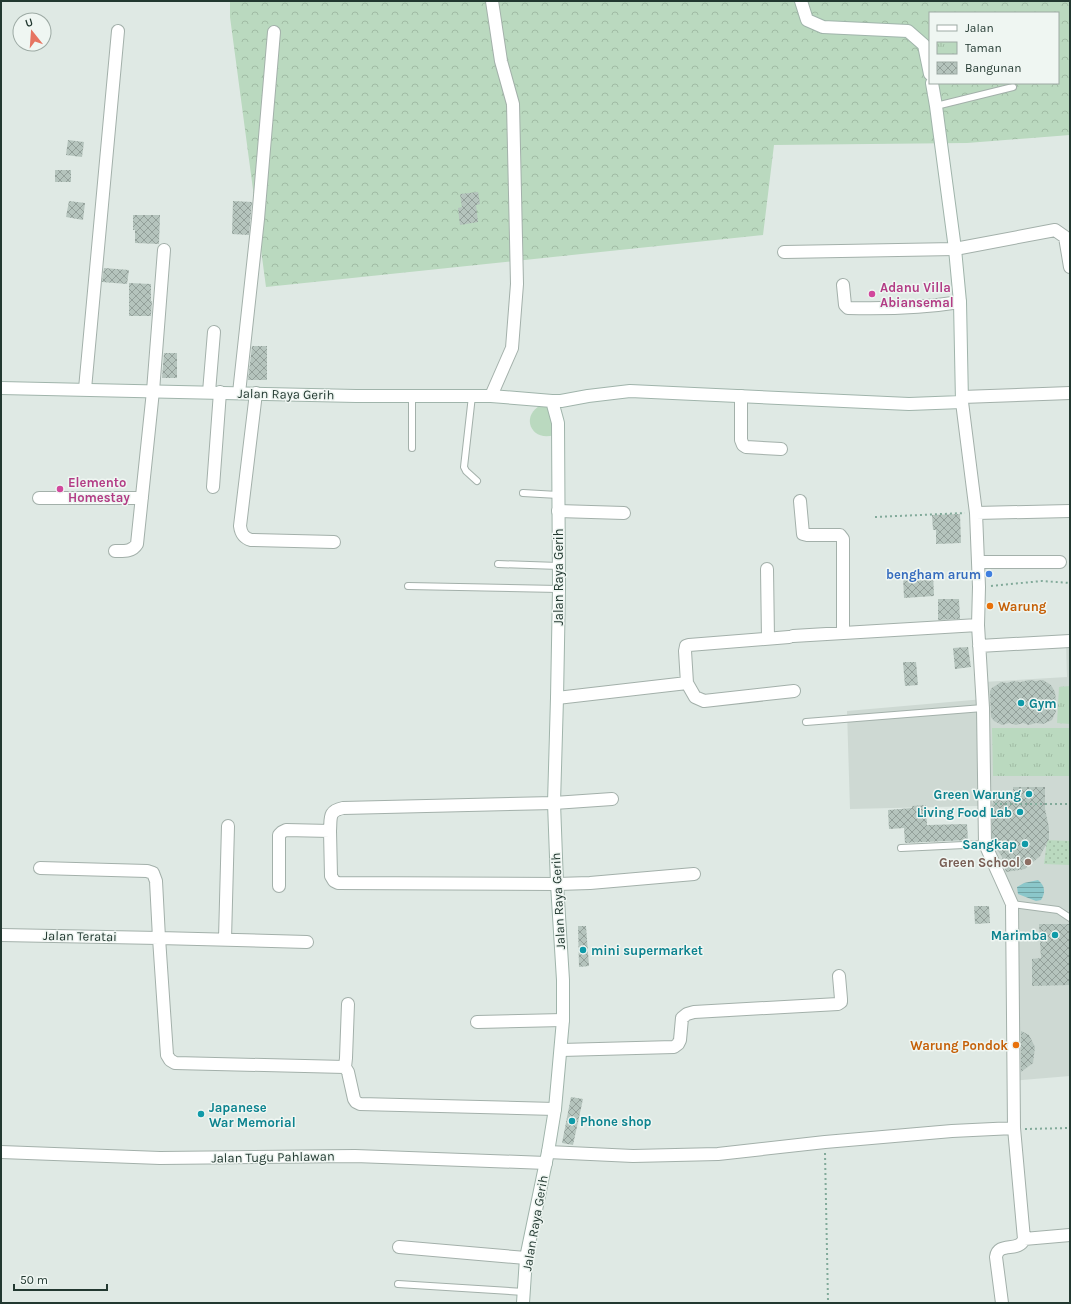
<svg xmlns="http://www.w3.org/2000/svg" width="1071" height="1304" font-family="Karla,sans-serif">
<defs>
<pattern id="forest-crowns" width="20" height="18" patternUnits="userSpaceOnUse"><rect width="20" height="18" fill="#bad9bf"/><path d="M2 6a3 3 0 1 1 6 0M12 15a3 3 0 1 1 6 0" fill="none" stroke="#a0bba4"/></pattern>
<pattern id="park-tufts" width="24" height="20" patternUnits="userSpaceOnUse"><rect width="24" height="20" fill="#bad9bf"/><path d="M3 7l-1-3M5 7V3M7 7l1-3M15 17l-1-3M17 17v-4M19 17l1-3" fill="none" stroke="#a0bba4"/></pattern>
<pattern id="garden-dots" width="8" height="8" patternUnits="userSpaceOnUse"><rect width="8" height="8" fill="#bad9bf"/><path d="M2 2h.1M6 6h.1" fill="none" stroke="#a0bba4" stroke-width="1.8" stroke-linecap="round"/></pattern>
<pattern id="water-rules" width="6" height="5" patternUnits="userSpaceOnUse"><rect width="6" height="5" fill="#8bc7ca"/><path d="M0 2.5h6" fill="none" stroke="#71a3a4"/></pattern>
<pattern id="building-cross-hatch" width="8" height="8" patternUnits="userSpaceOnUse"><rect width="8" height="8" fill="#b5c4bd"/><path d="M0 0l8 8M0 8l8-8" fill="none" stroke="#93a09a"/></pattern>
</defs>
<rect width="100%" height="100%" fill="#dfe9e4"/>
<!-- built -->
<path fill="#ced9d3" d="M1066,641H1070V1076L1009,1081L1006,905L979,844L978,806L850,809L847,711L984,699L983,682L1067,677Z"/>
<!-- grass -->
<path fill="#bad9bf" d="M541,405H552L554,435C531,442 520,416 541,405Z"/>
<!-- forest -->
<path fill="url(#forest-crowns)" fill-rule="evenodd" d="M230,1H1070V135L967,143L774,145L763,235L266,287L230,17ZM930,13H1058V83H930Z"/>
<!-- park -->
<path fill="url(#park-tufts)" d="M1070,686V724L1057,723L1059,687Z
M992,728H1070V776H993Z"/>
<!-- garden -->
<path fill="url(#garden-dots)" d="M1047,840L1070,841V865L1044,864Z"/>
<!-- water -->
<path fill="url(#water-rules)" d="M1038,880C1045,886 1046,892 1041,900L1036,901L1018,894L1017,887L1024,883Z"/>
<!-- building -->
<path fill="url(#building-cross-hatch)" d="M68,140L84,142L82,157L66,155Z
M55,170H71V182H55Z
M478,192L480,204L476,205L478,222L460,225L458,208L462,207L460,194Z
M69,201L85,203L83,220L66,217Z
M233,201L252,202L249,235L232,234Z
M133,215H160L159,244L135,243V230H133Z
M104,268L129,270L127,284L102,282Z
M129,283L151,284V301H152L151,316H129Z
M252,346H267V380H248Z
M164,353H177V378H162Z
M960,514L961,543L936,544V530H933L932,515Z
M933,573L934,596L904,598L903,575Z
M938,599H959L960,619L938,620Z
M968,647L971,667L955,669L953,648Z
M903,662H916L918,685L905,686Z
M1029,680L1036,681L1043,680L1051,685L1055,692L1056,702V711L1052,720L1043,724L1036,723L1029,725L1023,723L1016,725L1009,723L1002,725L994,721L991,717L990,691L992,688L1001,682L1007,683L1013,681L1021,682Z
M1013,787H1045V809L1049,828V839L1040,856L1025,869L1006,872L1002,857L992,842V805L996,793H1013Z
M926,805L927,825L967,824L968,840L905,843L904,828L889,829L888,810L912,808V806Z
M974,906H989L990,923L975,924Z
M1039,924H1070V985L1032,986V959L1041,958Z
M578,926H586L589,966L579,967Z
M1021,1031L1029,1035L1035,1047L1033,1063L1021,1072Z
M571,1097L583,1099L573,1145L562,1143Z"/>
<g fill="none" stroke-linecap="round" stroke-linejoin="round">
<defs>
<path id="lane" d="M936,106L1013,87
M412,396V448
M472,396L464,467L466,471L477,481
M523,493L558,495
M498,564L559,566
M408,586L559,589
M806,722L983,708
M901,848L985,844
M1012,904L1058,910L1070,918
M398,1284L524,1292"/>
<path id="street" d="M784,252L955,249L1055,230L1065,237L1070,267
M843,285L845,305L848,308C886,309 922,308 960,302
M85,389L118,31
M209,392L214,332
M239,393L258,219L274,32
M256,393L240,526C241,534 244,538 251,540L334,542
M491,396L512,348L517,284L513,104L501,61L492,1
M741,396V440L743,445L746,447L781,449
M962,397L1070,393
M213,487L220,392
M39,498H142
M800,501L803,534L807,535H840L843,539V633
M558,511L624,513
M976,513L1070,511
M115,551C124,551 132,552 137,544L153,391L164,250
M979,562H1060
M767,569L768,639
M793,636L978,625
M979,646L1070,641
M687,683L695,697L704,701L794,691
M557,698L687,683L685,651L686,646L689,645L789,637
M330,831C331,818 328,811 343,808L554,803L612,799
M40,868L147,871L153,873L156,881L159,938L307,942
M279,886V835L282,832L286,830L330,831L331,876L334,881L338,883L557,884L590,883L694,874
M1,935L159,938L167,1055L170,1060L175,1063L345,1067L348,1072L354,1099L356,1102L360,1104L555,1109
M225,939L228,826
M477,1022L563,1020
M561,1050L674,1047L678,1044L680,1040L682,1018L687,1014L694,1012L838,1004L841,1002V999L839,976
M345,1067L346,1058L348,1004
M1,1152L160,1158L355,1156L546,1163
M548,1152L633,1156L718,1154L825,1142L952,1131L1014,1128L1012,904L985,844L983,708L978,625L979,587L976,513L962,402
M1024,1239L1070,1235
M399,1247L526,1258
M1002,1303L996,1257C998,1241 1019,1253 1024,1239L1014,1128"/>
<path id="secondary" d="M801,1L807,20L823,27L908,31L924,45L930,74
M1,388L356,396H491L552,401L558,423L559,589L557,698L554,803L557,884L563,980V1020L555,1109L548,1152L526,1258L523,1303
M552,401H561L588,396L630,391L909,404L962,402L960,302L955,249L936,106L932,83"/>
</defs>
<!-- lane casing -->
<use href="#lane" stroke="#a3b0aa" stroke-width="8"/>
<!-- street casing -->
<use href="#street" stroke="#a3b0aa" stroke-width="14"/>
<!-- secondary casing -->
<use href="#secondary" stroke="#a0b4ab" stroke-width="14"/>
<!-- path -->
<path stroke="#82aa9a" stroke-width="2" stroke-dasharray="2 3" stroke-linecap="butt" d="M875,517L965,513
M991,586L1042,581L1070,583
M995,804H1070
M1025,1129L1070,1128
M825,1153L828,1301"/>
<!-- lane -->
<use href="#lane" stroke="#fff" stroke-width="6"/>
<!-- street -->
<use href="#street" stroke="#fff" stroke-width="12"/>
<!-- secondary -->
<use href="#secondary" stroke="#fff" stroke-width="12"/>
</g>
<!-- markers -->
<g fill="#d1479c" stroke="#eff6f2" stroke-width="1.5">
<circle cx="872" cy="294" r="4"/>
<circle cx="60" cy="489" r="4"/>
</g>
<circle fill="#3f7fe0" stroke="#eff6f2" stroke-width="1.5" cx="989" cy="574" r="4"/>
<g fill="#e8710a" stroke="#eff6f2" stroke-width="1.5">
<circle cx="990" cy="606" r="4"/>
<circle cx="1016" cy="1045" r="4"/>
</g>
<g fill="#0f9aa8" stroke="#eff6f2" stroke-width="1.5">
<circle cx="1021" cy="703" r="4"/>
<circle cx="1029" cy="794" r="4"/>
<circle cx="1020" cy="812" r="4"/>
<circle cx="1025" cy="844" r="4"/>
<circle cx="1055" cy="935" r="4"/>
<circle cx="583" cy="950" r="4"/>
<circle cx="201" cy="1114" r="4"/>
<circle cx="572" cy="1121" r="4"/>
</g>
<circle fill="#8d6e63" stroke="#eff6f2" stroke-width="1.5" cx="1028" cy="862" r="4"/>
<g text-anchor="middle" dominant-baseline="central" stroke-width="3" stroke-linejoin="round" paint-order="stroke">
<!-- hotel labels -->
<g font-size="13" font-weight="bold" fill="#b23c85" stroke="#eff6f2" text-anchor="start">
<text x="880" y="287">Adanu Villa<tspan x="880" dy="15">Abiansemal</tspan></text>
<text x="68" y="482">Elemento<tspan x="68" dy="15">Homestay</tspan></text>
</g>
<!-- street labels -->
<g font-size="13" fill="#223830" stroke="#eff6f2">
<text transform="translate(286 394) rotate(1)">Jalan Raya Gerih</text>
<text transform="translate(558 577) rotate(-90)">Jalan Raya Gerih</text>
<text transform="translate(558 901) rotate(-93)">Jalan Raya Gerih</text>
<text transform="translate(80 936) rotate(1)">Jalan Teratai</text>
<text transform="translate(273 1157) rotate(-1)">Jalan Tugu Pahlawan</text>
<text transform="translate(535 1223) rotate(-80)">Jalan Raya Gerih</text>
</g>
<!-- shop labels -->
<g font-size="13" font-weight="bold" fill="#366cbe" stroke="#eff6f2" text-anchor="end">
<text x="981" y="574">bengham arum</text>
</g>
<!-- food labels -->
<g font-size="13" font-weight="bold" fill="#c56008" stroke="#eff6f2" text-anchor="start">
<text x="998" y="606">Warung</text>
<text x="1008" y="1045" text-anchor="end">Warung Pondok</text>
</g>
<!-- culture labels -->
<g font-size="13" font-weight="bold" fill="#0d838f" stroke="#eff6f2" text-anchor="start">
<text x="1029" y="703">Gym</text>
<text x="1021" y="794" text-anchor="end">Green Warung</text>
<text x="1012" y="812" text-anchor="end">Living Food Lab</text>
<text x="1017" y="844" text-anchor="end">Sangkap</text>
<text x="1047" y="935" text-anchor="end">Marimba</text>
<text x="591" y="950">mini supermarket</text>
<text x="209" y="1107">Japanese<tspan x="209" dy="15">War Memorial</tspan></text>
<text x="580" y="1121">Phone shop</text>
</g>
<!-- education labels -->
<g font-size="13" font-weight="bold" fill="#785e54" stroke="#eff6f2" text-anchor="end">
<text x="1020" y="862">Green School</text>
</g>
</g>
<!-- border -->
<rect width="1071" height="1304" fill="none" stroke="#223830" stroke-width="4"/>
<!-- legend -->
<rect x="929" y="12" width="130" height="72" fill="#eff6f2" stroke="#9daaa4"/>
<rect x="937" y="25" width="20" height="6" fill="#ffffff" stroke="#9daaa4"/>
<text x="965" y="32" font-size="12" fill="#223830">Jalan</text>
<rect x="937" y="42" width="20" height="12" fill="url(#park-tufts)" stroke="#9daaa4"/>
<text x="965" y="52" font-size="12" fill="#223830">Taman</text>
<rect x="937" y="62" width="20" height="12" fill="url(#building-cross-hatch)" stroke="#9daaa4"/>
<text x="965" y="72" font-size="12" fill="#223830">Bangunan</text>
<!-- north arrow -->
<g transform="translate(32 32) rotate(343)"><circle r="19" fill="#eff6f2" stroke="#9daaa4"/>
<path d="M0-3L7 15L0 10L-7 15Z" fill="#e67461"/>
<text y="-6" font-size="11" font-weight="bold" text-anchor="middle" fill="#223830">U</text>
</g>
<!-- scale -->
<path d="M14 1284v6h93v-6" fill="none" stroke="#223830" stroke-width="2"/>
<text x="20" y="1284" font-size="12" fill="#223830" stroke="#eff6f2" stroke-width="3" paint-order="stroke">50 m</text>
</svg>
